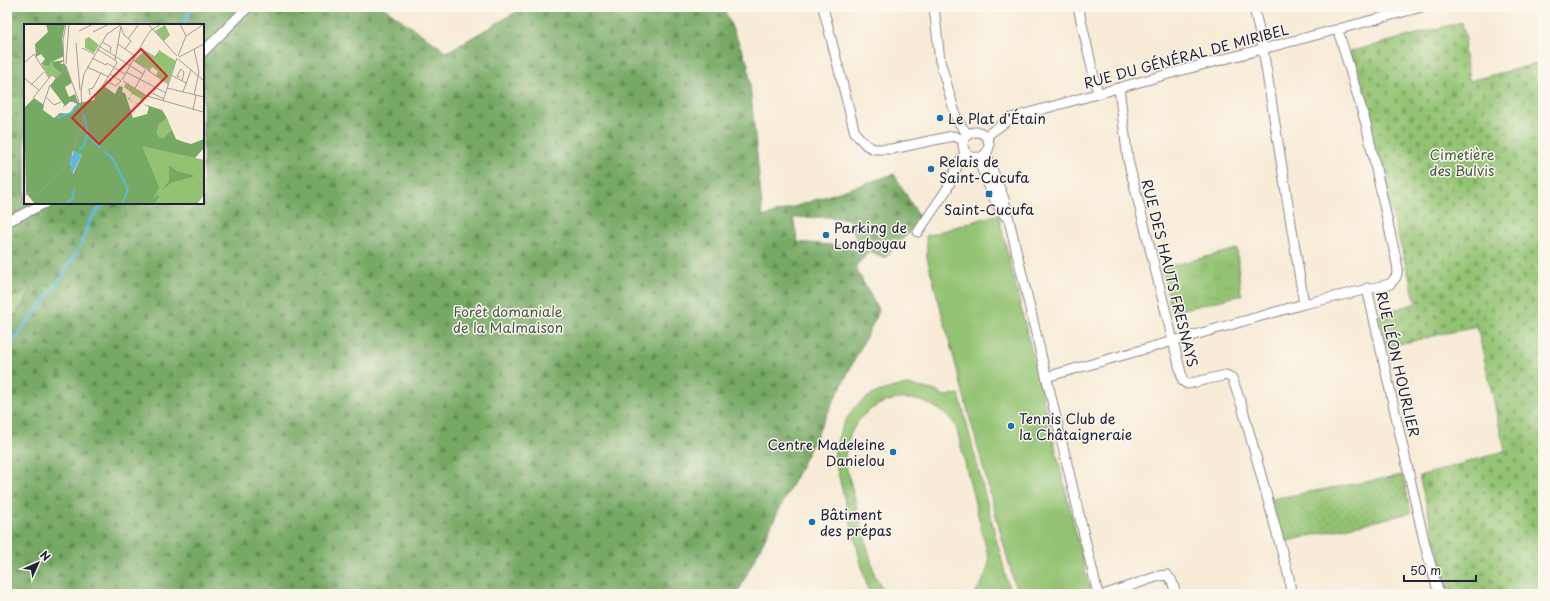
<svg xmlns="http://www.w3.org/2000/svg" width="1550" height="601" font-family="'Playpen Sans',sans-serif">
<defs>
<pattern id="grass-tufts" width="24" height="20" patternUnits="userSpaceOnUse"><rect width="24" height="20" fill="#93c372"/><path d="M3 7l-1-3M5 7V3M7 7l1-3M15 17l-1-3M17 17v-4M19 17l1-3" fill="none" stroke="#7ea764"/></pattern>
<pattern id="forest-firs" width="22" height="20" patternUnits="userSpaceOnUse"><rect width="22" height="20" fill="#76a964"/><path d="M5 1l3.5 6h-7zM16 11l3.5 6h-7z" fill="#608954"/></pattern>
<pattern id="cemetery-stones" width="16" height="16" patternUnits="userSpaceOnUse"><rect width="16" height="16" fill="#93c372"/><path d="M2 7V4a2 2 0 0 1 4 0v3zM10 15v-3a2 2 0 0 1 4 0v3z" fill="#7ea764"/></pattern>
<pattern id="garden-dots" width="8" height="8" patternUnits="userSpaceOnUse"><rect width="8" height="8" fill="#93c372"/><path d="M2 2h.1M6 6h.1" fill="none" stroke="#7ea764" stroke-width="1.8" stroke-linecap="round"/></pattern>
</defs>
<rect width="100%" height="100%" fill="#fbf7ec"/>
<filter id="ink" filterUnits="userSpaceOnUse"><feTurbulence type="fractalNoise" baseFrequency=".025" numOctaves="2"/><feDisplacementMap in="SourceGraphic" scale="8" xChannelSelector="R" yChannelSelector="G"/><feConvolveMatrix kernelMatrix="1 2 1 2 8 2 1 2 1" color-interpolation-filters="sRGB"/></filter>
<filter id="wash" filterUnits="userSpaceOnUse"><feTurbulence type="fractalNoise" baseFrequency=".012" numOctaves="4" result="noise"/><feDisplacementMap in="SourceGraphic" scale="16" xChannelSelector="R" yChannelSelector="G"/><feGaussianBlur stdDeviation="0.9" result="paint"/><feColorMatrix in="noise" values="0 0 0 0 0 0 0 0 0 0 0 0 0 0 0 0 0 1.4 0 .05"/><feComposite in="paint" operator="in"/></filter>
<g filter="url(#wash)">
<rect width="100%" height="100%" fill="#f8ebd7"/>
<!-- grass -->
<path fill="url(#grass-tufts)" stroke="#5a7256" d="M1237,249L1240,288L1242,295L1172,312L1162,268Z
M31,289L25,301L7,326V299Z"/>
<!-- forest -->
<path fill="url(#forest-firs)" stroke="#4c6650" fill-rule="evenodd" d="M7,7H383L447,52L525,7H723L748,64L763,217L894,174L921,220L885,258L870,251L855,267L879,311L737,594H7V326L25,301L31,289L7,299ZM25,25H203V203H25ZM828,217L849,219L860,251L841,246L798,242L793,218Z"/>
<!-- cemetery -->
<path fill="url(#cemetery-stones)" stroke="#5a7256" d="M1462,22L1466,39L1464,50L1469,81L1543,62V594H1449L1419,476L1505,451L1477,326L1386,347L1378,315L1416,303L1349,52Z"/>
<!-- park -->
<path fill="#93c372" stroke="#5a7256" d="M998,214L1091,594H1017L927,258L926,236Z
M908,385L933,390L945,396L959,394L1009,588L990,594H974C982,584 987,574 989,560L956,426C918,376 845,399 845,462L875,576L886,594H871L868,590L834,458C840,413 862,390 908,385Z"/>
<!-- garden -->
<path fill="url(#garden-dots)" stroke="#5a7256" d="M1403,475L1411,513L1283,542L1271,499Z"/>
<g fill="none" stroke-linecap="round" stroke-linejoin="round">
<!-- stream -->
<path stroke="#5db9db" stroke-width="3" d="M183,25L192,7
M7,349L62,277L81,244L90,220L104,203
M7,404L11,414L7,419"/>
</g>
</g>
<g filter="url(#ink)">
<g fill="none" stroke-linecap="round" stroke-linejoin="round">
<defs>
<path id="street" d="M823,7L855,133L866,145L874,149H892L953,136L964,140
M934,7L940,61L957,120L968,135
M1078,7L1098,94
M1254,7L1263,49L1304,304L1390,284L1396,277L1398,268L1366,124L1338,30
M203,52L248,7
M1119,88L1128,160L1183,381L1187,384L1226,375L1232,378L1242,406L1289,577L1291,594
M963 145a13 13 0 1 1 26 0a13 13 0 1 1-26 0Z
M986,136L1011,118L1179,71L1422,7
M986,154L1004,199L1098,594
M977,157L996,203L1005,216
M7,222L45,203
M918,232L947,189L958,164L966,152
M1367,288L1425,545L1439,594
M1046,377L1304,304
M1106,594L1159,576L1167,575L1172,581L1176,594"/>
</defs>
<!-- street casing -->
<use href="#street" stroke="#8d8689" stroke-width="11"/>
<!-- street -->
<use href="#street" stroke="#fff" stroke-width="9"/>
</g>
</g>
<!-- markers -->
<g fill="#1f6fb2" stroke="#fbf7ec" stroke-width="1.5">
<circle cx="940" cy="118" r="4"/>
<circle cx="931" cy="169" r="4"/>
<rect x="985" y="190" width="8" height="8" rx="2"/>
<circle cx="826" cy="235" r="4"/>
<circle cx="1011" cy="426" r="4"/>
<circle cx="893" cy="452" r="4"/>
<circle cx="812" cy="522" r="4"/>
</g>
<g text-anchor="middle" dominant-baseline="central" stroke-width="3" stroke-linejoin="round" paint-order="stroke">
<!-- street labels -->
<g font-size="14" fill="#22223b" stroke="#fbf7ec">
<text transform="translate(1186 56) rotate(-15)">RUE DU GÉNÉRAL DE MIRIBEL</text>
<text transform="translate(1170 273) rotate(76)">RUE DES HAUTS FRESNAYS</text>
<text transform="translate(1398 364) rotate(77)">RUE LÉON HOURLIER</text>
</g>
<!-- poi labels -->
<g font-size="14" fill="#22223b" stroke="#fbf7ec" text-anchor="start">
<text x="948" y="118">Le Plat d'Étain</text>
<text x="939" y="161">Relais de<tspan x="939" dy="16">Saint-Cucufa</tspan></text>
<text x="989" y="209" text-anchor="middle">Saint-Cucufa</text>
<text x="834" y="227">Parking de<tspan x="834" dy="16">Longboyau</tspan></text>
<text x="1019" y="418">Tennis Club de<tspan x="1019" dy="16">la Châtaigneraie</tspan></text>
<text x="885" y="444" text-anchor="end">Centre Madeleine<tspan x="885" dy="16">Danielou</tspan></text>
<text x="820" y="514">Bâtiment<tspan x="820" dy="16">des prépas</tspan></text>
</g>
<!-- park labels -->
<g font-size="14" fill="#4a5a4e" stroke="#fbf7ec">
<text x="1462" y="154">Cimetière<tspan x="1462" dy="16">des Bulvis</tspan></text>
<text x="508" y="311">Forêt domaniale<tspan x="508" dy="16">de la Malmaison</tspan></text>
</g>
</g>
<!-- overview -->
<g transform="translate(24 24)">
<rect width="180" height="180" fill="#f8ebd7"/>
<path d="M143,94L148,106L139,114L135,113L133,108L135,100ZM117,121L180,136V171L173,180H126Z" fill="#93c372"/>
<path d="M22,0H41L38,15L40,32L28,38L40,36L36,40H41L48,59L41,63L45,73L51,70L54,79L70,76L72,69L80,62L91,70L95,62L99,63L98,68L101,69L109,94L123,90L125,83L119,80L138,86L143,94L135,100L133,108L135,113L139,114L148,106L152,115L160,118L167,120L180,115V124L171,134L118,122L135,163L129,176L133,171L136,172L130,180H11L2,169L0,84L10,74L20,81L19,86L30,94L36,89L46,90L53,80L47,77L41,82L26,62L32,54L33,46L17,40L21,35L17,30L12,33L11,20L24,8ZM49,127L58,131L49,150L46,139ZM145,141L153,147L171,152L147,159L138,166L145,157Z" fill="#76a964" fill-rule="evenodd"/>
<path d="M120,27L130,33L136,27L152,37L144,59L132,52L134,47L128,43L125,48L124,45L110,37Z" fill="#93c372"/>
<path d="M141,1L146,11L140,17L131,7ZM27,37L32,46L39,49L32,54L28,51L25,53L17,40L24,43ZM102,59L123,72L115,81L104,75L108,69L100,63ZM109,70L117,75L116,80L106,77V72Z" fill="#93c372" fill-rule="evenodd"/>
<path d="M65,13L75,21L70,29L61,24V15Z" fill="#93c372"/>
<path d="M50,127L58,131L48,150L46,137Z" fill="#5db9db"/>
<path fill="none" stroke="#5db9db" stroke-width="2" d="M33,94L47,89L51,83L56,82M64,110L76,124M55,125L59,123L64,110L60,90M80,127L89,135L104,165L98,180M42,180L49,174L50,164"/>
<path fill="none" stroke="#a29b99" stroke-width="1" d="M124,0L153,32M156,0L162,12M97,3L100,11L107,17L101,25M55,7L69,0M69,8L85,0M104,15L115,0M78,18L87,23L86,28M52,19L56,66M94,20L111,32M75,22L119,50L121,46M58,24L70,30M116,24L131,33L136,26M73,25L91,36M154,32L162,12L180,0M155,33L180,20M68,34L82,41L83,39M154,35L180,57M109,36L144,60M0,39L10,30L25,54M83,39L101,50M42,40L45,0M42,42L55,78M63,43L85,53M102,48L142,69M86,50L97,57M147,51L162,59M156,53L153,52L157,45L160,48L158,57M0,54L15,66M98,56L121,15L127,6L137,0M82,57L92,62L97,57M99,57L123,72L179,88M7,61L20,48M77,64L93,39L91,36L97,2M111,64L119,50M143,64L180,73M159,68L167,46M66,71L65,65L69,64L77,49M170,71L175,48L170,25M123,72L126,68L140,75M9,74L25,54L28,51L32,54L40,47L39,16L42,0M23,74L30,81L37,78M139,77L153,34M19,81L26,61M39,83L46,77L55,78M169,86L172,71M0,173L4,168L14,170L42,141L59,101L57,67L60,50L83,10L98,0"/>
<path fill="#d62828" fill-opacity="0.15" stroke="#d62828" stroke-width="2" d="M117,25L143,52L75,120L48,94Z"/>
<rect width="180" height="180" fill="none" stroke="#22223b" stroke-width="2"/>
</g>
<!-- margin -->
<rect width="1550" height="601" fill="none" stroke="#fbf7ec" stroke-width="24"/>
<!-- north arrow -->
<g transform="translate(38 563) rotate(45)" stroke="#fbf7ec" stroke-width="3" paint-order="stroke">
<path d="M0-3L7 15L0 10L-7 15Z" fill="#22223b"/>
<text y="-6" font-size="11" font-weight="bold" text-anchor="middle" fill="#22223b">N</text>
</g>
<!-- scale -->
<path d="M1404 575v6h72v-6" fill="none" stroke="#22223b" stroke-width="2"/>
<text x="1410" y="575" font-size="12" fill="#22223b" stroke="#fbf7ec" stroke-width="3" paint-order="stroke">50 m</text>
</svg>
